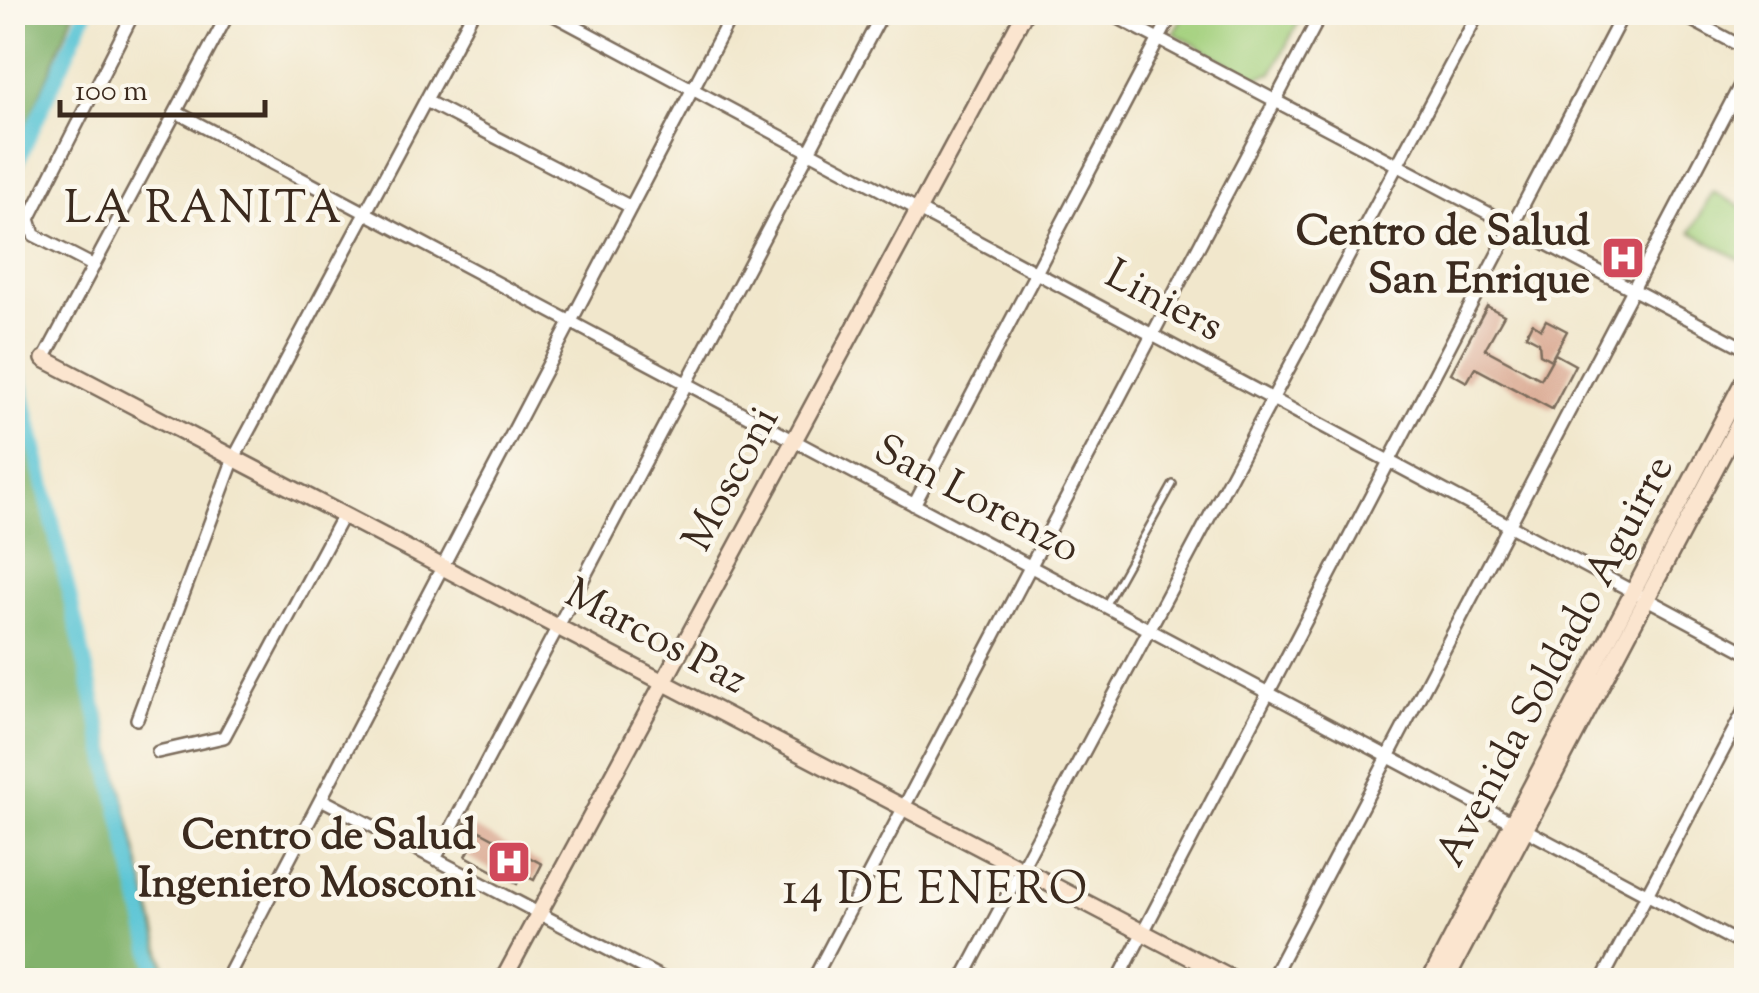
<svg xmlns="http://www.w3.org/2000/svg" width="1759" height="993" font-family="'Sorts Mill Goudy',serif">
<rect width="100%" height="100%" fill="#fbf7ec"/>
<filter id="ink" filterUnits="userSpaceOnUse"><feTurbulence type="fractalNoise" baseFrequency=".01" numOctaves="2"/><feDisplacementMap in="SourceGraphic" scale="20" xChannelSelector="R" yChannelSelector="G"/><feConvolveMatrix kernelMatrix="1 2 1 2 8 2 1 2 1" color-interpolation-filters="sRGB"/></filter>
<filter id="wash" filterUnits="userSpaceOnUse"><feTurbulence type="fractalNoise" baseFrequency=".0048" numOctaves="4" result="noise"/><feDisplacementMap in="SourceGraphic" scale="40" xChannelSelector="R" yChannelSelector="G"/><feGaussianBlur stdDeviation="2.25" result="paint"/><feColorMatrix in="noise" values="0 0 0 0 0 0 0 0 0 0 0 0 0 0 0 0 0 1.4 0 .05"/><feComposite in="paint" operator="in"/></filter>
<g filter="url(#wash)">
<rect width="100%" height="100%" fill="#f1e7cc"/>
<!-- green -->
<path fill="#a3d07d" stroke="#6f7d4e" stroke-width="2.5" d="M1184,13V12L1303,13L1272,73L1254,78L1174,33Z
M1713,192L1746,209V263L1691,232Z"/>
<!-- forest -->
<path fill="#82b26c" stroke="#5e6e45" stroke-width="2.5" d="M13,12L74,13L13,160L12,13Z
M12,338L168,980H13Z"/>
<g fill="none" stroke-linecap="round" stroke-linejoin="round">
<!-- canal -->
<path stroke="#5ac5d5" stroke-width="15" d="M12,174L86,12
M12,346L158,980"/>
</g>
<g id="blocks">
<!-- building -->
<path fill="#dbac95" d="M1487,306L1504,315L1485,349L1541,379L1555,354L1575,365L1552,409L1475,368L1467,382L1451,373Z
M1546,320L1567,331L1551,360L1540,354L1539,342L1526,335L1532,323L1541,329Z
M465,823L542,864L534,880L522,874L517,884L466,856L471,847L456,839Z"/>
</g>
</g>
<g filter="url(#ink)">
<use href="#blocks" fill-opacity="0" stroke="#7b6c5b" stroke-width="2.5"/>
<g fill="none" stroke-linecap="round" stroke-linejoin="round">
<defs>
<path id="lane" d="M1106,604L1173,484"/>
<path id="street" d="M548,12L1746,652
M1107,12L1746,349
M1677,12L1746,49
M426,101L631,207
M176,112L1746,947
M94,266L34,235L29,219L134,12
M44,359L229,12
M914,505L1173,12
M137,719L234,458L473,12
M158,752L224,737L343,515
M321,799L666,980
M435,859L883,12
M226,980L733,12
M813,980L1322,12
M962,980L1479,12
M1118,980L1624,12
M1271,980L1746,74
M1602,980L1746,707"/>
<path id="secondary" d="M44,359L1234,980
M503,980L1025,12
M1430,980L1746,376
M1446,980L1746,410"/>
</defs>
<!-- lane casing -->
<use href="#lane" stroke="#7b6c5b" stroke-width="10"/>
<!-- street casing -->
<use href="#street" stroke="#7b6c5b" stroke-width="16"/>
<!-- secondary casing -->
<use href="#secondary" stroke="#7b6c5b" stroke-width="20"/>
<!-- lane -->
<use href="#lane" stroke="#fff" stroke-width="5"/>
<!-- street -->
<use href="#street" stroke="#fff" stroke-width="11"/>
<!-- secondary -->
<use href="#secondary" stroke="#fbe5cf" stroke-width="15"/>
</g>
</g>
<!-- icons -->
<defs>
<symbol id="hospital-square" viewBox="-11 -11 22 22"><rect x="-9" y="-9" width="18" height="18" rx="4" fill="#d1495b" stroke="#fbf7ec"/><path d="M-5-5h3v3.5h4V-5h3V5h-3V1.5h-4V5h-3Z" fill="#fff"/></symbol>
</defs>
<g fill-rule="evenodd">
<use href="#hospital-square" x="1598" y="233" width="50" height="50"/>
<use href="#hospital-square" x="484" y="837" width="50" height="50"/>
</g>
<g text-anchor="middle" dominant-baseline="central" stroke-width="9" stroke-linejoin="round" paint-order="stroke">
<!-- poi labels -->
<g font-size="42" font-weight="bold" fill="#3b2a1e" stroke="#fbf7ec" text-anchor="end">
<text x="1590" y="234">Centro de Salud<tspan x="1590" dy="48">San Enrique</tspan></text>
<text x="476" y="838">Centro de Salud<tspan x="476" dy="48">Ingeniero Mosconi</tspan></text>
</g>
<!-- street labels -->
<g font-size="42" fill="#3b2a1e" stroke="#fbf7ec">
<text transform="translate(1163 303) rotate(28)">Liniers</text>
<text transform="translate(733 480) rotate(-62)">Mosconi</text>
<text transform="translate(976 501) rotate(28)">San Lorenzo</text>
<text transform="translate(655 639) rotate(28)">Marcos Paz</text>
<text transform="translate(1557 662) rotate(-62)">Avenida Soldado Aguirre</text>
</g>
<!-- neighbourhood labels -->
<g font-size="45" letter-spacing="2.5" fill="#3b2a1e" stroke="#fbf7ec">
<text x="204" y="211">LA RANITA</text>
<text x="936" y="892">14 DE ENERO</text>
</g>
</g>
<!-- margin -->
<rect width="1759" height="993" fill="none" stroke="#fbf7ec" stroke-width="50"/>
<!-- scale -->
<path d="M60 100v15h205v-15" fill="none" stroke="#3b2a1e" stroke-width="5"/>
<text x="75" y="100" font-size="30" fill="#3b2a1e" stroke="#fbf7ec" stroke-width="8" paint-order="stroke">100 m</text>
</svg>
